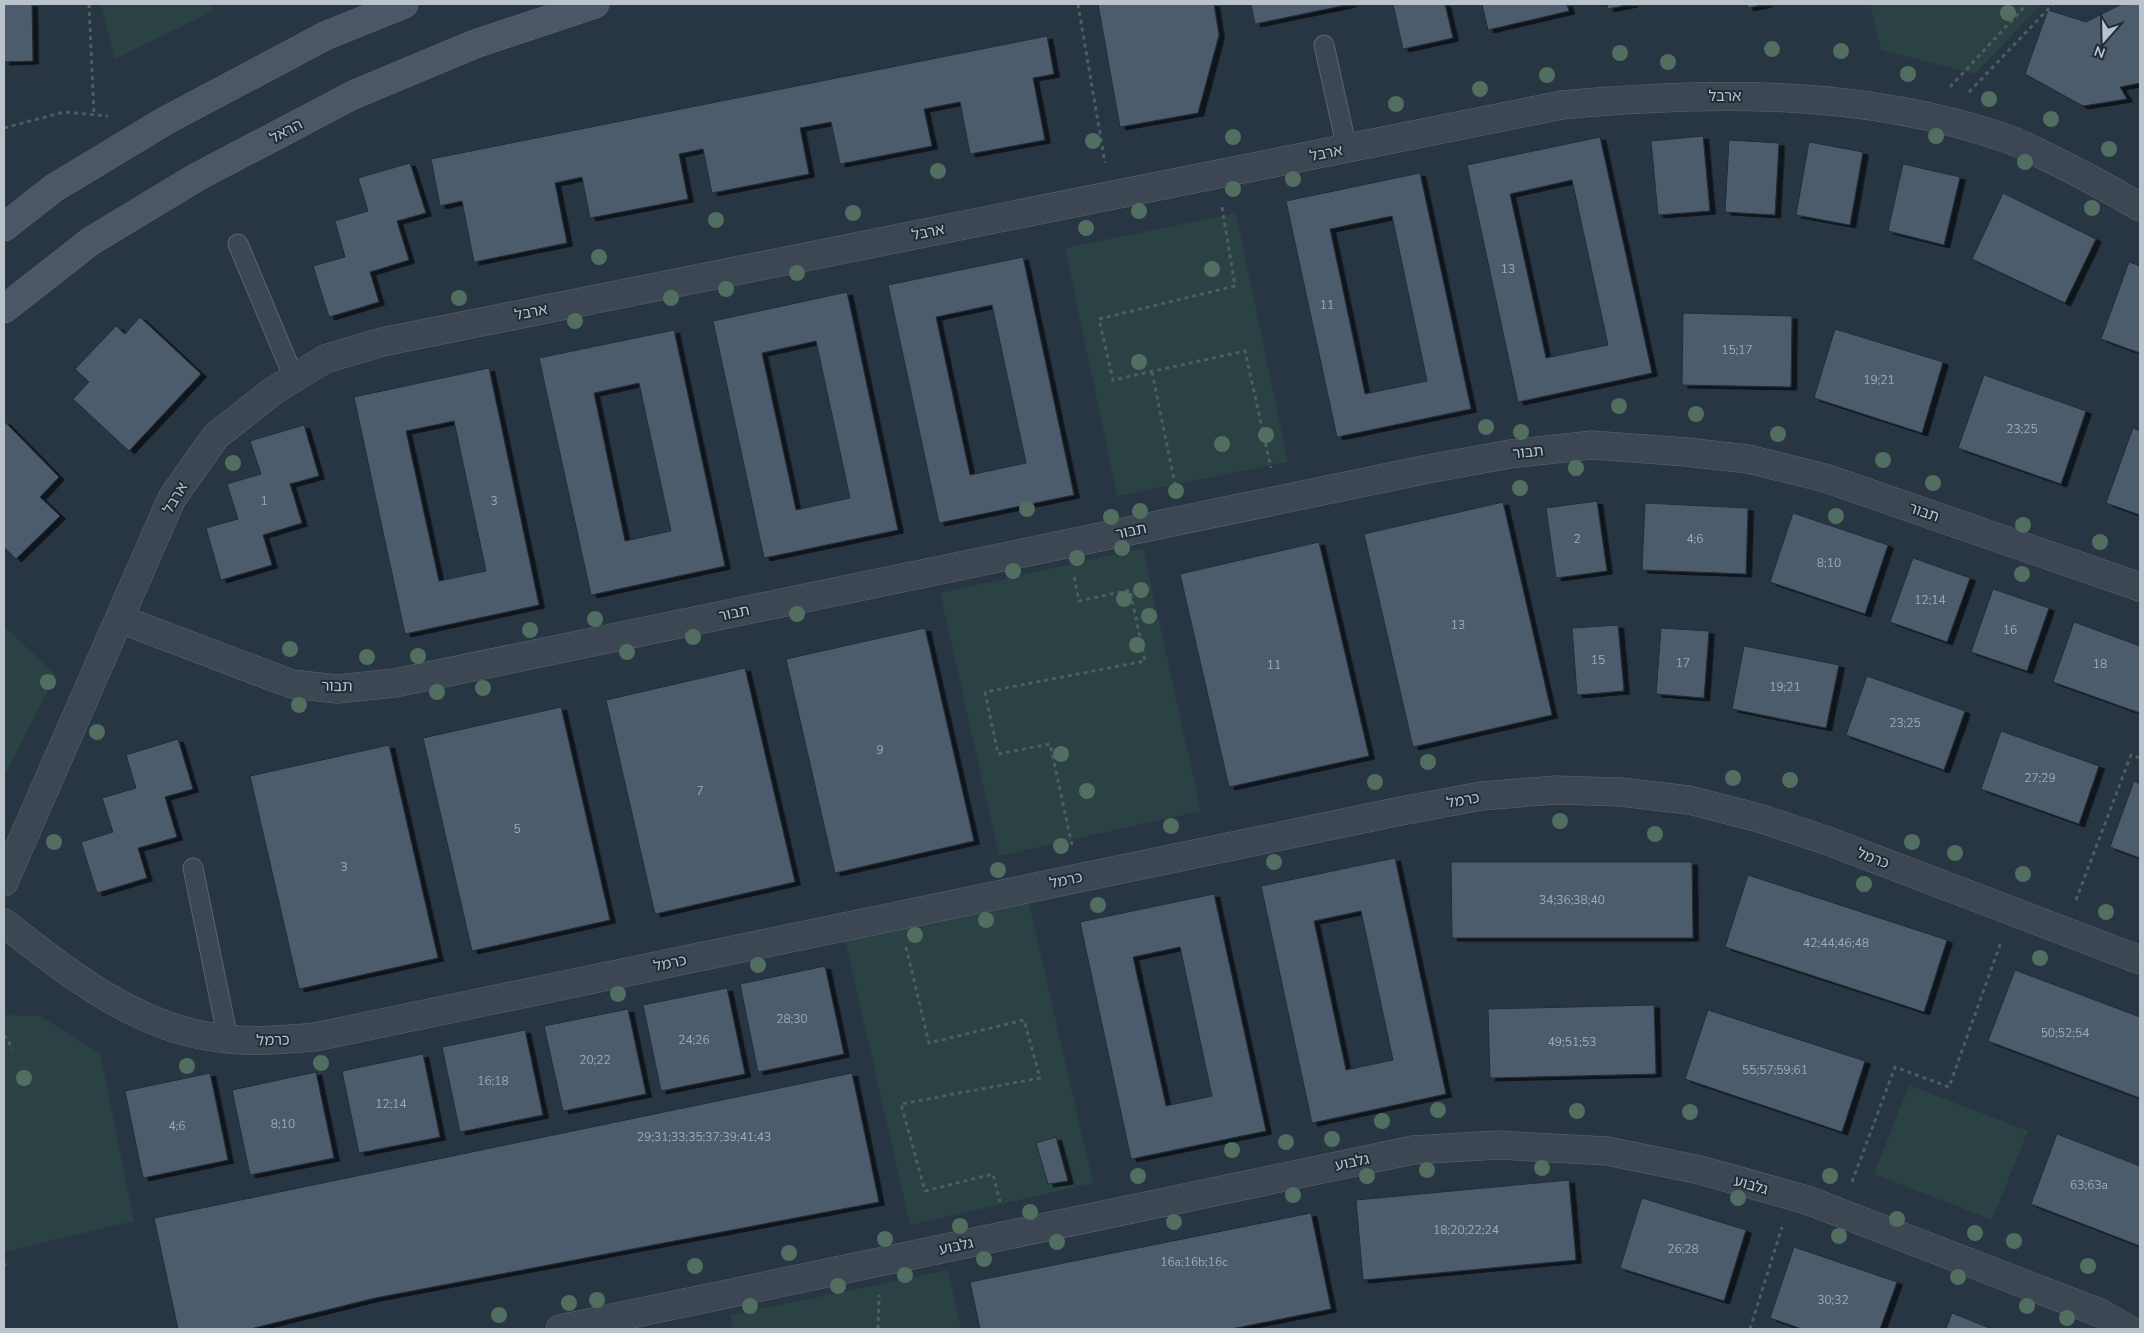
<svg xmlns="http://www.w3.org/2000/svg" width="2144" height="1333" font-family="'Nunito Sans','Noto Sans Hebrew',sans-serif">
<defs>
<filter id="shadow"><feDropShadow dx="5.5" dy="3" stdDeviation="0" flood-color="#0009"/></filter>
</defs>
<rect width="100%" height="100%" fill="#283543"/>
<!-- green -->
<path fill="#2a4244" d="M101,4H210L213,11L115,59Z
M1870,4H2042L1975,74L1881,50Z
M1236,213L1288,462L1117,496L1065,248Z
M1143,548L1201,811L999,856L940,593Z
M4,626L56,675L4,776Z
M1028,899L1093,1183L910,1225L845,940Z
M6,1015L40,1016L100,1053L134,1221L4,1252V1016Z
M1909,1085L2028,1131L1992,1220L1874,1174Z
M948,1270L961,1329H733L730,1315Z"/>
<!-- building -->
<path fill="#4e5c6c" stroke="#232e3a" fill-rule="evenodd" filter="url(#shadow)" d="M4,4H32L33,61L4,62Z
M1098,4H1214L1219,35L1198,113L1120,127Z
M1251,4H1351L1255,24Z
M1393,4H1445L1453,38L1403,49Z
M1482,4H1567L1569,11L1488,30Z
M1607,4H1632L1608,9Z
M1747,4H1767L1748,8Z
M2122,4H2140V83L2120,87L2127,99L2083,106L2025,74L2048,10L2086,22Z
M1047,36L1054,74L1033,78L1045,140L970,154L960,102L924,109L932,146L840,164L831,122L800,128L809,174L712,193L703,149L679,154L688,199L590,218L582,177L555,183L567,243L474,262L462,201L440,206L431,159Z
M1703,136L1710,211L1658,215L1651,141Z
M1600,137L1652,373L1518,402L1467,165ZM1572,180L1608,345L1546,358L1510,194Z
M1729,140L1779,143L1775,215L1725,212Z
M1809,142L1863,152L1850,225L1796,215Z
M410,163L426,213L397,221L409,260L370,272L379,302L329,317L313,266L345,257L335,221L368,211L358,178Z
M1903,164L1960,177L1944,245L1888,231Z
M1420,173L1471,409L1337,437L1286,201ZM1392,216L1427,381L1365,394L1330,229Z
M2003,193L2096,239L2065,303L1972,259Z
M1023,257L1074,495L939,523L888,285ZM992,305L1026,463L970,475L936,317Z
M2129,262L2140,266V353L2101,339Z
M847,292L898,530L764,558L713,321ZM816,341L850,498L796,510L762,353Z
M1683,313L1792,316L1791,387L1682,385Z
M140,317L201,374L129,451L73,399L89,382L75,369L116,326L125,334Z
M1835,329L1943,362L1922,433L1814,398Z
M674,330L725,566L591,595L539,358ZM639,383L671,531L625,541L594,393Z
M489,368L539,605L405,634L354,397ZM454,421L486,571L439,581L406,431Z
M1984,375L2086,411L2061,484L1958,448Z
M4,421L59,477L40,497L60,516L16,559L4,547Z
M304,425L319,476L290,484L302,523L263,535L272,565L221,580L206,528L238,519L227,484L261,474L250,441Z
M2133,428L2140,431V515L2106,503Z
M1597,501L1607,571L1556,578L1546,508Z
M1503,502L1552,715L1413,747L1364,534Z
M1645,503L1748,508L1746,574L1642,570Z
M1793,513L1888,545L1865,614L1770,582Z
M1319,542L1369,756L1229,787L1180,574Z
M1913,558L1970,578L1947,642L1890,622Z
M1993,589L2049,608L2027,671L1971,652Z
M2074,622L2140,646V713L2053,682Z
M1618,625L1624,691L1577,695L1572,628Z
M925,628L974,841L835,873L786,659Z
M1661,628L1709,631L1704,698L1656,694Z
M1744,646L1839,665L1826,728L1732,709Z
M745,668L795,882L655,914L606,700Z
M1867,676L1965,711L1944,770L1846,735Z
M561,707L610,920L472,951L423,738Z
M2001,731L2099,766L2079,824L1981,789Z
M178,739L193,789L165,797L177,837L138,848L147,878L97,893L81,842L113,832L102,798L136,788L126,755Z
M389,745L438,958L299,989L250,776Z
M2134,781L2140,784V858L2110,847Z
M1395,858L1446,1094L1312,1123L1261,886ZM1361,911L1393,1060L1346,1070L1314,921Z
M1451,862H1692L1693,938H1452Z
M1748,875L1947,940L1924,1012L1725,947Z
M1214,894L1266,1131L1131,1159L1080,922ZM1180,947L1212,1096L1166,1106L1133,957Z
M825,966L844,1054L758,1072L740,984Z
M2015,970L2140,1017V1098L1988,1041Z
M727,988L745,1074L661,1091L643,1005Z
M1654,1005L1656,1074L1490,1078L1488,1009Z
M628,1009L646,1094L563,1111L544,1026Z
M1708,1010L1865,1061L1842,1132L1685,1079Z
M525,1030L543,1115L460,1132L442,1047Z
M423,1054L440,1137L359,1153L342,1071Z
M316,1072L334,1158L250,1175L232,1090Z
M210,1073L228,1160L143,1178L125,1091Z
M852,1073L879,1202L375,1298L250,1329H178L154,1218Z
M2057,1134L2140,1166V1246L2031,1204Z
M1056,1137L1068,1181L1048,1184L1036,1143Z
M1569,1180L1576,1260L1363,1280L1356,1200Z
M1642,1198L1746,1230L1724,1301L1620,1268Z
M1311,1213L1331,1309L1231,1329H980L970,1282Z
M1794,1247L1897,1282L1880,1329H1802L1770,1318Z
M1952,1313L1992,1329H1946Z"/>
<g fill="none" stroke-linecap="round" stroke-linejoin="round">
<defs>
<path id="service" d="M1324,45L1347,149
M238,244L294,378
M193,868L228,1039"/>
<path id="minor" d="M120,619L292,684L337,689L395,683L1428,469L1510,454L1592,445L1686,452L1748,459L1825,478L2140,587
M4,882L172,498L216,436L273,391L325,359L382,342L1562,105C1710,91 1863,89 2005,138C2018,142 2031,149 2043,155C2076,171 2108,188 2140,207
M560,1329L1413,1150L1498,1145L1607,1151L1700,1170L1807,1200L2100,1313L2128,1329"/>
<path id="tertiary" d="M4,923C66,971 132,1025 212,1037C247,1043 280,1040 315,1037L1401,811L1481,796L1556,790L1620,792L1689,800L1759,818L1828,841L2140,960"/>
<path id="secondary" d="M4,227L54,188L165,121L325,36L404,4
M4,309L91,241L197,177L353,95L475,44L595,4"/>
</defs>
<!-- service casing -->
<use href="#service" stroke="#5b6570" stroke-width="21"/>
<!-- minor casing -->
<use href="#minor" stroke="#5b6570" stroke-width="29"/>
<!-- tertiary casing -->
<use href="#tertiary" stroke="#5b6570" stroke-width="29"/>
<!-- secondary casing -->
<use href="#secondary" stroke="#5b6570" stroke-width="29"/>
<!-- path -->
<path stroke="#495f60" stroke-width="3" stroke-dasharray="4 4" stroke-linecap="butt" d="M89,4L94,114
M1078,4L1105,163
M1950,87L2027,4
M1969,92L2053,4
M4,128L64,112L108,116
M1222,207L1235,286L1099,319L1113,380L1245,351L1271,468
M1152,372L1176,489
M1072,845L1050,744L998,754L985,692L1145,661L1130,590L1079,601L1074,576
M2076,900L2131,755L2140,758
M906,947L929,1043L1024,1020L1040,1078L901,1104L925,1191L993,1174L1000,1202
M4,1035L13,1049
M1852,1182L1895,1067L1949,1087L2001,942
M4,1264L6,1265
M878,1329L879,1295
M1750,1329L1782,1227"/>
<!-- service -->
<use href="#service" stroke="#3c4753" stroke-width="19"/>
<!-- minor -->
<use href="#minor" stroke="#3c4753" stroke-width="28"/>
<!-- tertiary -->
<use href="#tertiary" stroke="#3c4753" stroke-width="28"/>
<!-- secondary -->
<use href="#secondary" stroke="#4b5666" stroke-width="28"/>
</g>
<!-- trees -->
<g fill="#516e61">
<circle cx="2008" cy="13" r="8"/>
<circle cx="1772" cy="49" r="8"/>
<circle cx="1841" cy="51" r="8"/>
<circle cx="1620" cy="53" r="8"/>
<circle cx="1668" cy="62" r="8"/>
<circle cx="1908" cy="74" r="8"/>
<circle cx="1547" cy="75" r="8"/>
<circle cx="1480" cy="89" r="8"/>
<circle cx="1989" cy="99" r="8"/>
<circle cx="1396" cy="104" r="8"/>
<circle cx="2051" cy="119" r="8"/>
<circle cx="1936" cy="136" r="8"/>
<circle cx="1233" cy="137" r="8"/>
<circle cx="1093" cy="141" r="8"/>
<circle cx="2109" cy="149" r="8"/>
<circle cx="2025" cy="162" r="8"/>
<circle cx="938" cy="171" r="8"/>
<circle cx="1293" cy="179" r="8"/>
<circle cx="1233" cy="189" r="8"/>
<circle cx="2092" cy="208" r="8"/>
<circle cx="1139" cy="211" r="8"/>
<circle cx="853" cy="213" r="8"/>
<circle cx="716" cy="220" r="8"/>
<circle cx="1086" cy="228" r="8"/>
<circle cx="599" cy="257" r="8"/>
<circle cx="1212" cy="269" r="8"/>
<circle cx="797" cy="273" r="8"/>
<circle cx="726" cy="289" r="8"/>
<circle cx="459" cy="298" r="8"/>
<circle cx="671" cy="298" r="8"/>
<circle cx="575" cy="321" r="8"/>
<circle cx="1139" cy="362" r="8"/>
<circle cx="1619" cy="406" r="8"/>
<circle cx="1696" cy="414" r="8"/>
<circle cx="1486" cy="427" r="8"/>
<circle cx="1521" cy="432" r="8"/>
<circle cx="1778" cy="434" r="8"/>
<circle cx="1266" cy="435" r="8"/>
<circle cx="1222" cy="444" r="8"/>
<circle cx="1883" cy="460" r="8"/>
<circle cx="233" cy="463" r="8"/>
<circle cx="1576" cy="468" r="8"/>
<circle cx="1933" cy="483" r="8"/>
<circle cx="1520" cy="488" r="8"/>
<circle cx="1176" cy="491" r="8"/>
<circle cx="1027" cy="509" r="8"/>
<circle cx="1140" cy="511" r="8"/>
<circle cx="1836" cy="516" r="8"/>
<circle cx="1111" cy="517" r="8"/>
<circle cx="2023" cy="525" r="8"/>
<circle cx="2100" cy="542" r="8"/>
<circle cx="1122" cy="548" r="8"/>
<circle cx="1077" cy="558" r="8"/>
<circle cx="1013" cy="571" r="8"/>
<circle cx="2022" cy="574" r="8"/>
<circle cx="1141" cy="590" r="8"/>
<circle cx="1124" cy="599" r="8"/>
<circle cx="797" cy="614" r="8"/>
<circle cx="1149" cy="616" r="8"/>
<circle cx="595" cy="619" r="8"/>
<circle cx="530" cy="630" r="8"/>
<circle cx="693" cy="637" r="8"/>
<circle cx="1137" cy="645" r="8"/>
<circle cx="290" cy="649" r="8"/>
<circle cx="627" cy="652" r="8"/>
<circle cx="418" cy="656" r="8"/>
<circle cx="367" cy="657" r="8"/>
<circle cx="48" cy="682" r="8"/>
<circle cx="483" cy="688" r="8"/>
<circle cx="437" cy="692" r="8"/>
<circle cx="299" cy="705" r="8"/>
<circle cx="97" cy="732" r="8"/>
<circle cx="1061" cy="754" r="8"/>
<circle cx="1428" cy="762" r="8"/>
<circle cx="1733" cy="778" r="8"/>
<circle cx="1790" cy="780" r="8"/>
<circle cx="1375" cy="782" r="8"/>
<circle cx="1087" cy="791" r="8"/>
<circle cx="1560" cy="821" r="8"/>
<circle cx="1171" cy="826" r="8"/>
<circle cx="1655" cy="834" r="8"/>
<circle cx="54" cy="842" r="8"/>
<circle cx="1912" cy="842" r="8"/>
<circle cx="1061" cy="846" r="8"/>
<circle cx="1955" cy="853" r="8"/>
<circle cx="1274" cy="862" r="8"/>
<circle cx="998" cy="870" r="8"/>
<circle cx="2023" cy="874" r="8"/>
<circle cx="1864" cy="884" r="8"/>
<circle cx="1098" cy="905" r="8"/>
<circle cx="2106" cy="912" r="8"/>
<circle cx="986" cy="920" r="8"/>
<circle cx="915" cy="935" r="8"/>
<circle cx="2040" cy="958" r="8"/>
<circle cx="758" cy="965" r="8"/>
<circle cx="618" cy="994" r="8"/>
<circle cx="321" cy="1063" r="8"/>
<circle cx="187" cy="1066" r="8"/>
<circle cx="24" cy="1078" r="8"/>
<circle cx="1438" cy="1110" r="8"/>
<circle cx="1577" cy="1111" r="8"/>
<circle cx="1690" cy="1112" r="8"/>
<circle cx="1382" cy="1121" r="8"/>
<circle cx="1332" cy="1139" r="8"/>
<circle cx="1286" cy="1142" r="8"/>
<circle cx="1232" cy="1150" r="8"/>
<circle cx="1542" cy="1168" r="8"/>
<circle cx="1427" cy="1170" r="8"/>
<circle cx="1138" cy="1176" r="8"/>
<circle cx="1367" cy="1176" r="8"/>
<circle cx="1830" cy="1176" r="8"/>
<circle cx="1293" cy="1195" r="8"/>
<circle cx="1738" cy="1198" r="8"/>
<circle cx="1030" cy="1212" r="8"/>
<circle cx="1897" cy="1219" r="8"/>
<circle cx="1174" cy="1222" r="8"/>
<circle cx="960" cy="1226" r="8"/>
<circle cx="1975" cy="1233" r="8"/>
<circle cx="1839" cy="1236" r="8"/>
<circle cx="885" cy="1239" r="8"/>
<circle cx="2014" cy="1241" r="8"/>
<circle cx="1057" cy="1242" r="8"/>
<circle cx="789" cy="1253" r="8"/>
<circle cx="984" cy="1259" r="8"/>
<circle cx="695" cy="1266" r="8"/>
<circle cx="2088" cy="1266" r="8"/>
<circle cx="905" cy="1275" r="8"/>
<circle cx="1958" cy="1277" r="8"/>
<circle cx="838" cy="1286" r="8"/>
<circle cx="597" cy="1300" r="8"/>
<circle cx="569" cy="1303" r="8"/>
<circle cx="750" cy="1306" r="8"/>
<circle cx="2027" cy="1306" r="8"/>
<circle cx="499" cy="1315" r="8"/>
<circle cx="2067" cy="1318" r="8"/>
</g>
<g text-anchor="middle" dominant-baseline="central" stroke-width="4" stroke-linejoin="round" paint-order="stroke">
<!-- number labels -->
<g font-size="12" fill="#9fa8b4">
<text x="1508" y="269">13</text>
<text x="1327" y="305">11</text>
<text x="1737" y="350">15;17</text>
<text x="1879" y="380">19;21</text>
<text x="2022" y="429">23;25</text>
<text x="264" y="501">1</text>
<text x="494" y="501">3</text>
<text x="1577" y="539">2</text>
<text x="1695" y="539">4;6</text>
<text x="1829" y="563">8;10</text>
<text x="1930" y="600">12;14</text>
<text x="1458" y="625">13</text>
<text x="2010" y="630">16</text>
<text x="1598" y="660">15</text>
<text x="1683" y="663">17</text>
<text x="2100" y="664">18</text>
<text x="1274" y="665">11</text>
<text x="1785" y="687">19;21</text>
<text x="1905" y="723">23;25</text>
<text x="880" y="750">9</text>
<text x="2040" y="778">27;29</text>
<text x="700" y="791">7</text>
<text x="517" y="829">5</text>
<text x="344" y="867">3</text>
<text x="1572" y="900">34;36;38;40</text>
<text x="1836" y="943">42;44;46;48</text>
<text x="792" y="1019">28;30</text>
<text x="2065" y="1033">50;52;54</text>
<text x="694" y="1040">24;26</text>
<text x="1572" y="1042">49;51;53</text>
<text x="595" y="1060">20;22</text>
<text x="1775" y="1070">55;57;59;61</text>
<text x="493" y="1081">16;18</text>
<text x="391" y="1104">12;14</text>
<text x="283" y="1124">8;10</text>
<text x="177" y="1126">4;6</text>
<text x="704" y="1137">29;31;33;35;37;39;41;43</text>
<text x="2089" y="1185">63;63a</text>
<text x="1466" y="1230">18;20;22;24</text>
<text x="1683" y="1249">26;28</text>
<text x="1194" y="1262">16a;16b;16c</text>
<text x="1833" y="1300">30;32</text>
</g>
<!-- street labels -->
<g font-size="15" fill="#bac2cc" stroke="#212c38">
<text x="1725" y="96">ארבל</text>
<text transform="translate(286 131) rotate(-28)">הראל</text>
<text transform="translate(1326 153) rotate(-11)">ארבל</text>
<text transform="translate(928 232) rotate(-11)">ארבל</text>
<text transform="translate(531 312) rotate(-11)">ארבל</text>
<text transform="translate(1528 452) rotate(-6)">תבור</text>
<text transform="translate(175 498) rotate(-60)">ארבל</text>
<text transform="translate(1924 512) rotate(19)">תבור</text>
<text transform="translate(1131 531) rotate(-12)">תבור</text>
<text transform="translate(734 613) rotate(-12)">תבור</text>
<text transform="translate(337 686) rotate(1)">תבור</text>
<text transform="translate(1463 800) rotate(-10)">כרמל</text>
<text transform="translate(1873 858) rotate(21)">כרמל</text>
<text transform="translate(1066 880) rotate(-12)">כרמל</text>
<text transform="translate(670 963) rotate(-12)">כרמל</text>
<text transform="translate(273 1040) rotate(-2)">כרמל</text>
<text transform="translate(1352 1162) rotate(-12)">גלבוע</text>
<text transform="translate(1751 1185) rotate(16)">גלבוע</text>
<text transform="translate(956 1246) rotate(-12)">גלבוע</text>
</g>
</g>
<!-- border -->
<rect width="2144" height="1333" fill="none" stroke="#bac2cc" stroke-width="10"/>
<!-- north arrow -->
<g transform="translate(2104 40) rotate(200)" stroke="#212c38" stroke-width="4" paint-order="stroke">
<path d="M0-4L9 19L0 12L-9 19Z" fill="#bac2cc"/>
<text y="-8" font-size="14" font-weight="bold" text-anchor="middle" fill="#bac2cc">N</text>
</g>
</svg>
